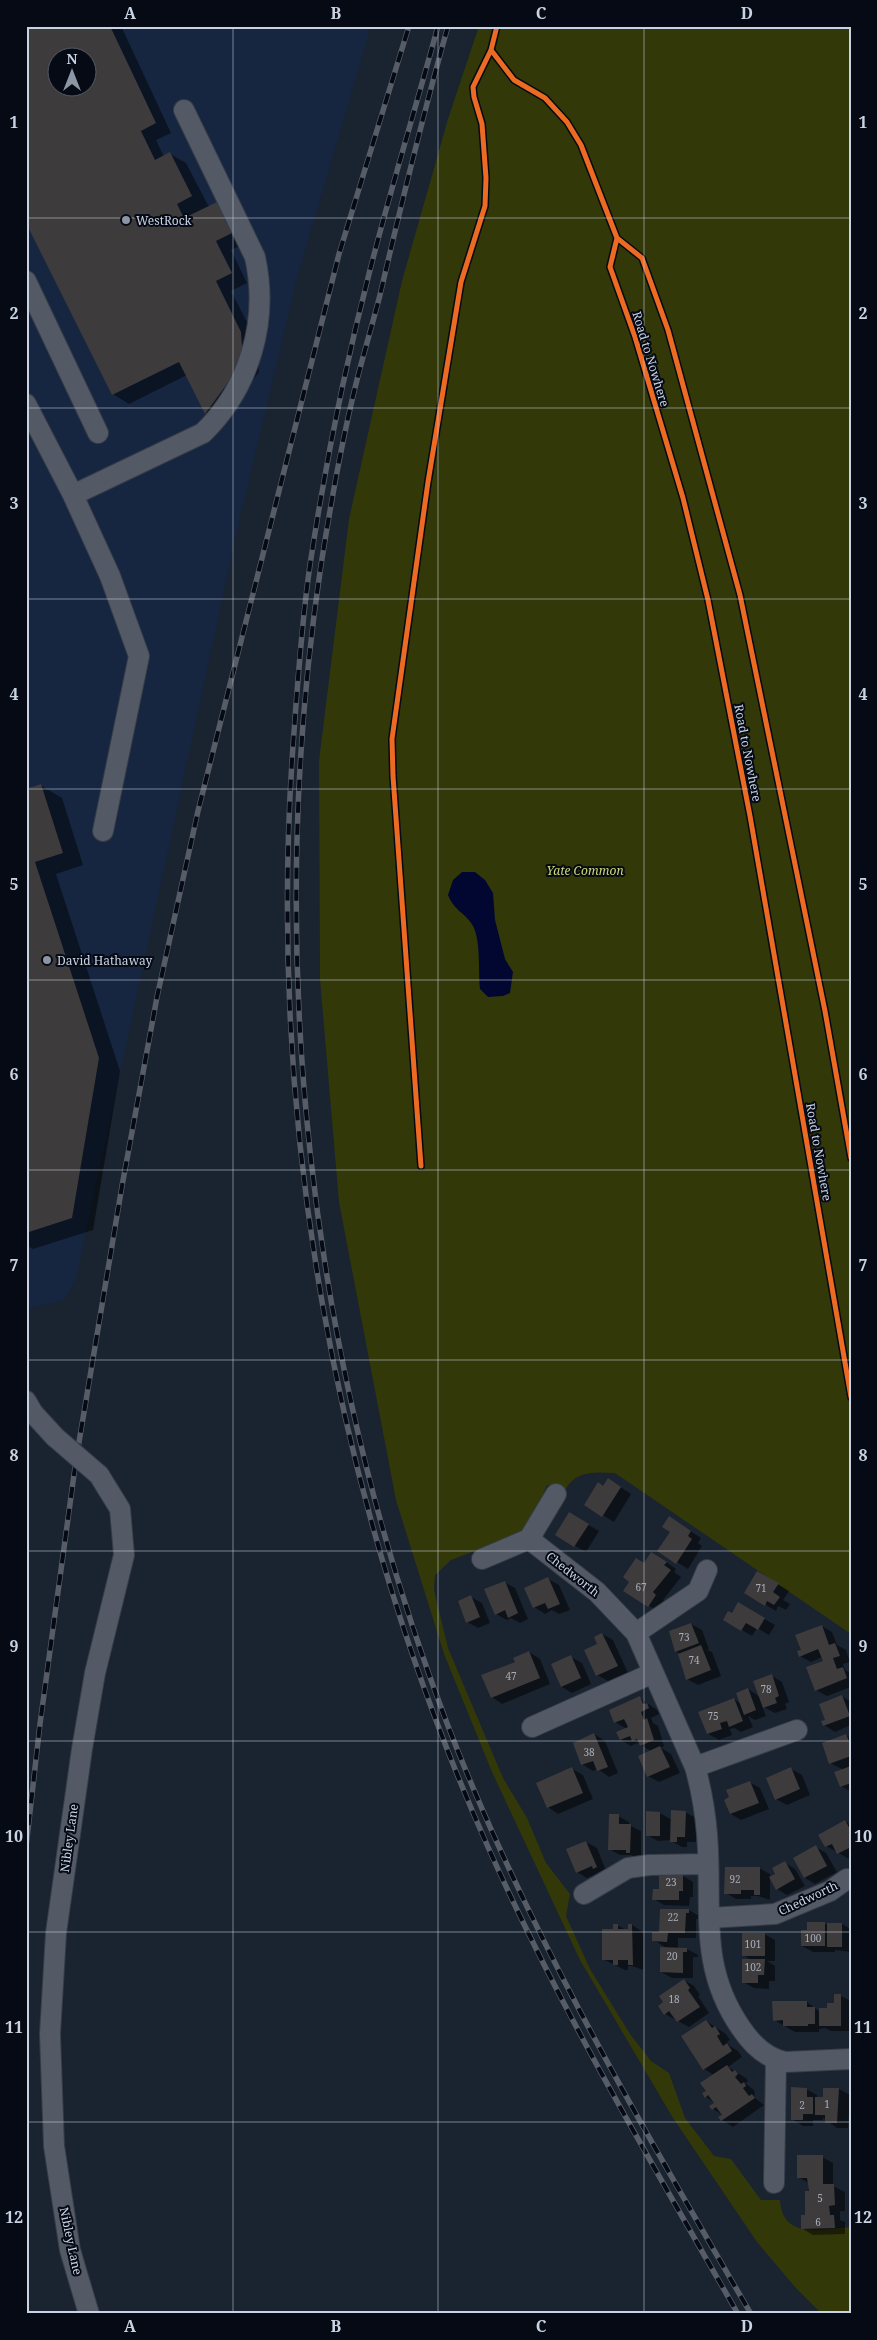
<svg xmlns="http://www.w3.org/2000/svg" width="877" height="2340" font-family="'Noto Serif',serif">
<rect width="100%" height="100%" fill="#1a2330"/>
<!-- built -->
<path fill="#162640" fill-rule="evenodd" d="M26,26H371L296,281L235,539L76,1278L64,1300L26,1309ZM58,58H88V88H58Z"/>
<!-- green -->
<path fill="#333809" d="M479,26H851V1634L615,1473C595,1472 576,1470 565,1490L556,1485H547L529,1526L524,1532L451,1560L435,1575L434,1590L448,1648L503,1778L527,1818L546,1863L570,1894L566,1916L590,1969L630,2034L651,2061L669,2073L685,2118L714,2156L731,2159L761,2200H780C782,2240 822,2229 851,2227V2314H822L795,2287L757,2242L673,2118L580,1960L492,1772L444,1654L396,1500L339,1202L320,979L319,761L349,519L402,281L448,119Z"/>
<!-- water -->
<path fill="#020731" d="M462,872H475L485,880L493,893L495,920L505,959L513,972L510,993L503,996L488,997L480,989C478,971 481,941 473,926C465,912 455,912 448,895L453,880Z"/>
<!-- shadow -->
<path fill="#0007" fill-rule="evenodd" d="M26,26H121L171,133L156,140L164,157L170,154L186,163L209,207L217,203L233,213L248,242L231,250L247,283L231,291L257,342L259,372L222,422L206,413L187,375L129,404L113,394ZM58,58H88V88H58Z
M40,785L62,798L83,865L56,874L120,1071L93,1230L33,1249L26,1245V786L28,790Z
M619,1486L631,1494L614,1522L586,1505L604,1487Z
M580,1520L599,1531L586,1552L556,1535Z
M680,1524L701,1538L698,1543L702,1546L688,1569L659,1551Z
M662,1559L676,1569L674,1572L681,1577L663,1600L666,1602L659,1612L625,1591Z
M758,1572L789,1591L783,1600L790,1604L786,1610L778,1606L776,1611L745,1592Z
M548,1579L559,1585L570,1610L559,1614L552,1610L545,1614L534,1607Z
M504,1582L515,1588L528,1619L520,1623L511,1618L507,1620L496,1614Z
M471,1597L482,1603L490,1623L478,1628L467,1622Z
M739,1604L775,1625L769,1635L757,1628L752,1636L725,1620L732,1615Z
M691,1624L702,1630L709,1649L707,1650L712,1652L721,1676L698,1685L687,1679L680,1654L676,1651Z
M822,1626L832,1632L837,1645L846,1650L850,1662L843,1664L845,1670L851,1673V1687L827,1696L816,1690L824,1662L822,1657L811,1662L800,1656Z
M602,1634L613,1640L628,1673L608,1681L597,1675L599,1644Z
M529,1652L540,1659L550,1684L502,1704L492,1697L516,1662Z
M571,1657L582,1663L591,1684L572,1693L562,1687Z
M772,1676L782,1682L789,1702L785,1704L787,1709L775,1713L762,1706L766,1716L755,1720L748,1716L753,1727L741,1732L734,1728L730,1729L732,1735L719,1740L708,1734L734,1699L741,1704L748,1689L760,1697Z
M842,1696L851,1702V1725L835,1732L824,1725Z
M640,1698L657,1710L659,1714L651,1718L653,1723L658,1726L664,1746L661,1748L671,1754L680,1773L659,1782L648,1776L651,1751L637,1743L631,1746L621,1740L627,1729L615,1722Z
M594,1734L605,1741L618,1773L609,1777L598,1769L593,1771L582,1764Z
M846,1735L851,1738V1792L841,1786L844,1770L830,1763Z
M572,1769L583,1775L593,1799L558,1814L548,1807Z
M791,1769L802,1775L810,1795L787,1805L776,1799Z
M749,1782L760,1788L769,1809L741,1820L731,1814Z
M685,1812L696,1818V1842H687V1847H682L670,1840L658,1841L647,1835L660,1813L672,1820Z
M618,1816L629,1822V1825L641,1831V1859L631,1855H620L609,1849Z
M845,1821L851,1825L849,1859L826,1846Z
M586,1842L597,1848L607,1873L602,1872L587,1878L577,1872Z
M816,1847L826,1853L837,1872L815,1884L805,1878Z
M785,1863L795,1869L805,1886L787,1895L777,1889V1874Z
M759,1868L770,1874V1900L758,1896H751V1899H736L726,1893Z
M683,1876L693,1882V1897H690L689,1906L664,1905L654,1899L660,1891Z
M689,1910L699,1916V1919H696V1938H678V1949H687L698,1955V1957H693V1978H672L661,1972L668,1949L654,1940Z
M824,1923L829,1926L842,1924L851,1929V1952L835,1950V1952H813L802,1946Z
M617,1925L626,1930H629L632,1925L643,1932V1970L632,1966H628V1970H625L603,1959Z
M764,1934L775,1940V1961H767L775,1966V1981H769V1989L754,1988L743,1982L751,1960L743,1955Z
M684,1980L694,1986L700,1995L698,1996L709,2013L689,2027L665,2014Z
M841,1996L851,2001V2031H831L825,2028L819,2029V2032H795L774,2020L807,2002L820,2012L828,2009Z
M706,2021L726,2034L730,2040L727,2042L730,2046L738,2051L742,2057L728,2067L746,2078L748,2081L745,2083L754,2090L755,2098L764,2105L733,2127L722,2120L720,2117L723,2115L713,2109L715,2103L706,2097L714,2075L704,2069Z
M806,2089L817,2095V2098H824V2089H839L850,2095L848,2128H837L823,2118V2120H813V2126H803L792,2119Z
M822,2157L833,2163V2186L845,2192V2211H840V2220L845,2222V2234L813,2235L803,2229L807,2216L809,2183L798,2177Z"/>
<!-- building -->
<path fill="#3e3b3c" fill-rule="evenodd" d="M26,26H110L156,123L141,131L155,160L170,152L192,196L177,204L184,218L217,202L232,233L216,241L232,273L216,281L241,332L243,362L205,414L179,362L112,395L26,223ZM58,58H88V88H58Z
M41,784L63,853L35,862L99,1058L72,1218L26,1233V789Z
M608,1478L621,1487L602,1517L584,1505L598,1482L603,1486Z
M569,1512L589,1524L574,1547L555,1535Z
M669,1516L691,1531L688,1536L692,1539L676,1564L657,1551L670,1532L662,1527Z
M651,1552L667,1562L664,1565L671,1570L653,1592L656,1595L648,1607L623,1591L629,1582L623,1577L636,1558L644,1563Z
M757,1571L779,1583L773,1592L780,1597L774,1605L767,1601L765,1606L744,1593Z
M548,1577L560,1604L548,1609L545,1603L533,1608L524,1588Z
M505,1581L518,1613L508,1618L505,1610L495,1615L484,1589Z
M471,1595L480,1617L466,1623L458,1601Z
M738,1602L765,1618L758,1630L746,1623L741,1631L723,1620L728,1611L732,1613Z
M691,1623L699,1643L675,1652L669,1631Z
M822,1625L829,1645L835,1643L840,1656L833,1658L837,1669L843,1667L847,1678L815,1691L806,1667L823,1661L818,1649L799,1657L797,1651L801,1650L795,1635Z
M602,1633L618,1666L596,1676L584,1650L597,1644L594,1637Z
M701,1645L711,1670L686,1680L678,1654Z
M529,1651L540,1678L491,1698L481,1675L515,1662L513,1658Z
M571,1655L581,1678L561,1687L551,1664Z
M772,1674L779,1696L775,1698L777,1703L763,1708L753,1681Z
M748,1688L756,1710L744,1715L736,1693Z
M842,1695L850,1716L823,1726L821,1721L825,1720L819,1704Z
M640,1696L643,1704L647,1703L649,1708L641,1712L644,1720L647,1718L654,1740L640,1746L637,1739L632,1741L630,1736L620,1740L616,1732L628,1727L624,1719L614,1723L609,1710Z
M734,1698L743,1721L729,1727L727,1721L720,1723L722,1729L707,1734L698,1712Z
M594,1733L608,1767L597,1771L593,1761L581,1765L573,1743Z
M846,1734L851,1746V1756L829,1764L822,1743Z
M660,1746L670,1767L647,1777L638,1756Z
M851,1766V1783L840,1787L834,1772Z
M572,1767L583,1793L547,1808L536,1783Z
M791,1767L800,1789L775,1800L766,1778Z
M750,1781L759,1803L730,1814L724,1800L729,1797L726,1790Z
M671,1810L686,1811L685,1837H677V1842H670Z
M646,1811L660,1812V1836H646Z
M609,1814H619V1824H631L630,1853H626V1850H608Z
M845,1820L851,1831V1847L837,1854L832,1844L825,1847L818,1835Z
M586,1841L597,1867L593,1869L592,1866L576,1873L566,1849Z
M816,1845L827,1866L804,1878L793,1858Z
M785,1861L795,1879L776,1890L769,1877L775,1874L772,1868Z
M725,1867H760V1895H754V1890H741V1894H724Z
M659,1874H683V1891H679V1900H652L653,1889H659Z
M660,1909H689V1913H686L685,1933H668L667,1942L652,1941V1932H659Z
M807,1922H825V1946H801V1930H807Z
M827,1923H842V1947H827Z
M613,1924H618V1929H628V1924H632L633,1965H628V1960H618V1965H613V1960H602V1929H613Z
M742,1933H765V1956H742Z
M660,1947L687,1948V1952H683V1973L660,1972Z
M742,1959H765L764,1975H758V1983H742Z
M684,1979L690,1988L688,1990L700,2007L677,2022L669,2011L664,2015L658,2006L663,2002L659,1996Z
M834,1994H841V2026H819V2008H827V2003H834Z
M772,2001H807V2007H815V2024H808V2026H783V2020L773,2021Z
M706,2020L712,2028L715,2026L720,2034L717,2036L723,2046L727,2043L732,2051L703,2070L681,2036Z
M727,2065L732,2072L735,2070L738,2074L735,2077L741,2084L744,2082L746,2086L743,2088L749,2096L752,2094L755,2098L721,2121L718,2117L722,2115L716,2107L712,2110L709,2106L714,2103L708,2095L705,2098L702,2093L706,2091L700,2083Z
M791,2087L807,2088V2097H813V2114H803V2120H791Z
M823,2088H839L837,2123H825V2115H815V2097H823Z
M797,2155H823V2184H834L835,2205L829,2206L830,2215H834L835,2228L801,2229V2215H805V2191H809L808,2184L807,2178H797Z"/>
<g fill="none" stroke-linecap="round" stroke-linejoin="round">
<defs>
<path id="minor" d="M26,281L98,433
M26,404L73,495L110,576L139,656L103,831
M73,495L203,433C250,387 269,321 255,257L184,110
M26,1401L33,1413L55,1437
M529,1539L597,1592L636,1633L695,1767C701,1788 705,1811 707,1834C713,1906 697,1965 741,2028C751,2043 766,2058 785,2062L851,2059
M482,1559L529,1539L556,1494
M636,1633L698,1591L707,1570
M532,1727L653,1673
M695,1767L797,1730
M584,1894L628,1868L649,1865L708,1864
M709,1918L775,1914L830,1891L847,1879
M774,2183L776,2060
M89,2314L70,2250L54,2146L50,2034L56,1933L82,1749L95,1673L124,1555L120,1509L99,1475"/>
</defs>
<!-- minor casing -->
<use href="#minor" stroke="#363d48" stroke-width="22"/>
<!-- minor -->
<use href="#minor" stroke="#545a65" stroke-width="20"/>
<defs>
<path id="rail" d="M438,26C416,107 391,188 370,270C345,366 325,466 310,565C302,620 298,676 294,732C265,1112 333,1499 488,1847C560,2009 650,2160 738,2314
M448,26C423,115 401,205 380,295C373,322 365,349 358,376C342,438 331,502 321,565C263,952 308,1360 448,1726C528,1933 640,2123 751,2314
M26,1847L40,1724L76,1460L122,1186L157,997L198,811L339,254L409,26"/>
</defs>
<!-- rail casing -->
<use href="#rail" stroke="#565d67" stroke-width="5.5"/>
<!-- rail -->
<use href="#rail" stroke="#050a14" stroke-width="4" stroke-dasharray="11" stroke-linecap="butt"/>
<defs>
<path id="minor-bridge" d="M55,1437L99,1475"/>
</defs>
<!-- minor-bridge casing -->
<use href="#minor-bridge" stroke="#363d48" stroke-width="22" stroke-linecap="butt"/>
<!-- minor-bridge -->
<use href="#minor-bridge" stroke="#545a65" stroke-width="20"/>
<defs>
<path id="cycleway" d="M491,50L514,80L545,98L567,122L581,145L617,238L642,258L668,330L740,595L825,1011L851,1158
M617,238L610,267L635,337L683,498L708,600L750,816L851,1397
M421,1166L393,776L392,739L428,482L461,282L485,206L486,178L482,124L474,97L473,87L491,50L497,26"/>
</defs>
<!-- cycleway casing -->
<use href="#cycleway" stroke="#050a14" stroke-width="8"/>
<!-- cycleway -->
<use href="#cycleway" stroke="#ed6a23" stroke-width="5"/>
</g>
<!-- grid -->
<path fill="none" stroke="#c9d3e3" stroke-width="1" stroke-opacity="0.55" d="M233,26V2314M438,26V2314M644,26V2314M26,218H851M26,408H851M26,599H851M26,789H851M26,980H851M26,1170H851M26,1360H851M26,1551H851M26,1741H851M26,1932H851M26,2122H851"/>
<!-- markers -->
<g fill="#8c95a4" stroke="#050a14" stroke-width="2">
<circle cx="126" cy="220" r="5"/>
<circle cx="47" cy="960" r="5"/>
</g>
<g text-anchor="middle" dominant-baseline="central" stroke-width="4" stroke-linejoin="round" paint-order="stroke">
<!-- number labels -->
<g font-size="10" fill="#a6adb9">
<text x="641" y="1587">67</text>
<text x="761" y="1588">71</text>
<text x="684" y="1637">73</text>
<text x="694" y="1660">74</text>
<text x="511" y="1676">47</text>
<text x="766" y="1689">78</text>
<text x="713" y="1716">75</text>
<text x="589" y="1752">38</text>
<text x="735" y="1879">92</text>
<text x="671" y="1882">23</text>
<text x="673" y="1917">22</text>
<text x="813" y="1938">100</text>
<text x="753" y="1944">101</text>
<text x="672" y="1956">20</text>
<text x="753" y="1967">102</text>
<text x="674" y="1999">18</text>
<text x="827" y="2104">1</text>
<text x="802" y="2105">2</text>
<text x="820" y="2198">5</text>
<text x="818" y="2222">6</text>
</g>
<!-- poi labels -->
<g font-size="12" fill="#c9d3e3" stroke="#050a14" text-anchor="start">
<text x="136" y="220">WestRock</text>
<text x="57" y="960">David Hathaway</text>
</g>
<!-- street labels -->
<g font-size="12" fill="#c9d3e3" stroke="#050a14">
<text transform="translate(651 359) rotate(73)">Road to Nowhere</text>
<text transform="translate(748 753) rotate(79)">Road to Nowhere</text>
<text transform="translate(819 1152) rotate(80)">Road to Nowhere</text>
<text transform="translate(573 1574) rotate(38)">Chedworth</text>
<text transform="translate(69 1838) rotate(-82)">Nibley Lane</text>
<text transform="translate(808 1898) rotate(-25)">Chedworth</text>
<text transform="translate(71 2241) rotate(78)">Nibley Lane</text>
</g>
<!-- park labels -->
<g font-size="12" font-style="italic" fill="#ced877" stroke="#050a14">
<text x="585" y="870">Yate Common</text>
</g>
</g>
<!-- border -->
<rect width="877" height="2340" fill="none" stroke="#050a14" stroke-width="55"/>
<!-- north arrow -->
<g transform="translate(72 72)"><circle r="24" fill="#050a14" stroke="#535a67"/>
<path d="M0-4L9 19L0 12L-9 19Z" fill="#8c95a4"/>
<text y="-8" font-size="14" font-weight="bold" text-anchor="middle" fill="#c9d3e3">N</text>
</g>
<rect x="28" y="28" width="822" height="2284" fill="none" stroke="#c9d3e3" stroke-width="2"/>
<g font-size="16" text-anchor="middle" font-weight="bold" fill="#c9d3e3">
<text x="130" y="19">A</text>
<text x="336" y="19">B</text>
<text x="541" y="19">C</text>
<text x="747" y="19">D</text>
<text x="14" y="128">1</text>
<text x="863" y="128">1</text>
<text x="14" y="319">2</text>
<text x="863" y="319">2</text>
<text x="14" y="509">3</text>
<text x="863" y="509">3</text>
<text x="14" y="700">4</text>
<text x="863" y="700">4</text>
<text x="14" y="890">5</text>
<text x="863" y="890">5</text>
<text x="14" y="1080">6</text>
<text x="863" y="1080">6</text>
<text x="14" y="1271">7</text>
<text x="863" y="1271">7</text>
<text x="14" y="1461">8</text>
<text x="863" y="1461">8</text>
<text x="14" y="1652">9</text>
<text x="863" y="1652">9</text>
<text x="14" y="1842">10</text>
<text x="863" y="1842">10</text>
<text x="14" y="2033">11</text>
<text x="863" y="2033">11</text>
<text x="14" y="2223">12</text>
<text x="863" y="2223">12</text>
<text x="130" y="2332">A</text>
<text x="336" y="2332">B</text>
<text x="541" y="2332">C</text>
<text x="747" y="2332">D</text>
</g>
</svg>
